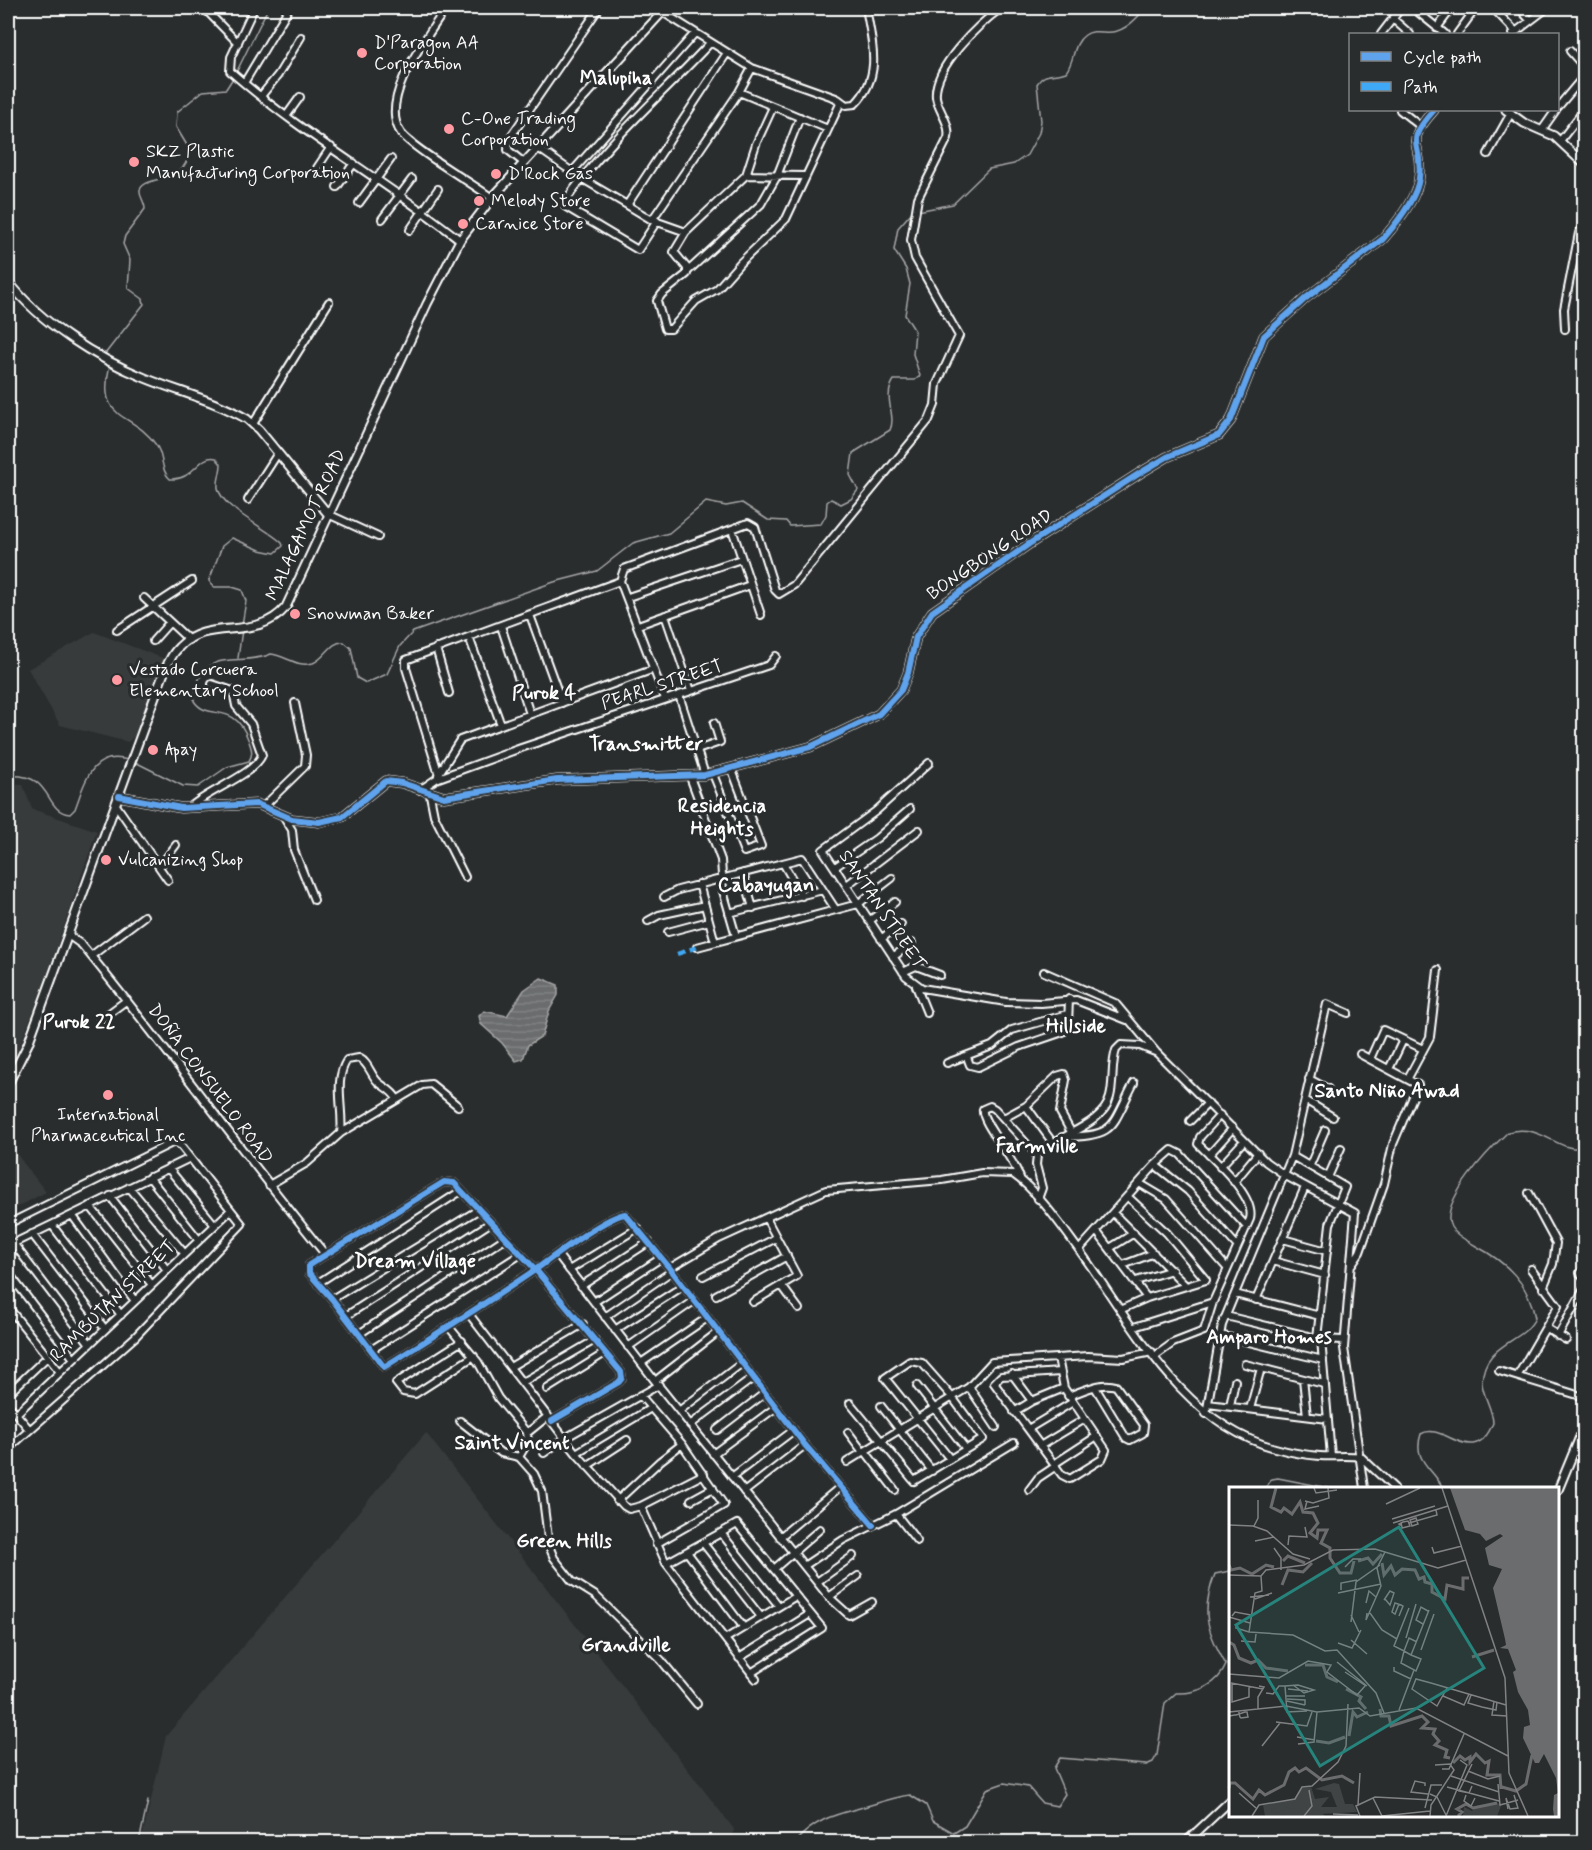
<svg xmlns="http://www.w3.org/2000/svg" width="1592" height="1850" font-family="Mynerve,sans-serif">
<defs>
<pattern id="water-rules" width="6" height="5" patternUnits="userSpaceOnUse" patternTransform="scale(1.5)"><rect width="6" height="5" fill="#6a6c6d"/><path d="M0 2.5h6" fill="none" stroke="#808283"/></pattern>
</defs>
<rect width="100%" height="100%" fill="#2a2d2e"/>
<filter id="ink" filterUnits="userSpaceOnUse"><feTurbulence type="fractalNoise" baseFrequency=".0167" numOctaves="2"/><feDisplacementMap in="SourceGraphic" scale="12" xChannelSelector="R" yChannelSelector="G"/><feConvolveMatrix kernelMatrix="1 2 1 2 8 2 1 2 1" color-interpolation-filters="sRGB"/></filter>
<g filter="url(#ink)">
<!-- built -->
<path fill="#373a3b" d="M94,632L165,659L140,731L128,742L60,725L28,669Z
M8,783L23,785L32,809L97,831L44,984L8,1076Z
M8,1143L46,1192L8,1212Z
M426,1433L734,1829L732,1842H141L166,1736Z"/>
<!-- water -->
<path fill="url(#water-rules)" stroke="#a6a7a7" stroke-width="1.5" d="M541,978L558,985V995L549,1011L542,1036L528,1045L523,1059L516,1061L502,1043L481,1024L479,1016L484,1011L507,1016L524,990Z"/>
<g fill="none" stroke-linecap="round" stroke-linejoin="round">
<!-- stream -->
<path stroke="#a6a7a7" stroke-width="1.5" d="M1171,8L1182,12L1189,8
M236,73L268,8
M918,211L953,204L989,169L1014,164L1027,155L1039,133L1041,121L1037,84C1045,71 1053,77 1066,72C1075,61 1072,44 1085,35C1093,29 1103,33 1112,32C1126,31 1138,17 1146,8
M105,354L144,304L143,299L128,288L130,260L123,244L125,236L145,209C145,202 139,196 140,191C141,174 193,185 188,147L176,127L177,112L203,91L226,89L233,78
M109,369C97,423 133,411 156,445C164,455 160,470 170,479C194,481 198,454 216,458L221,464C221,472 217,480 218,488C222,509 267,528 282,543L283,546L275,553L260,550L232,538L222,546L209,581L214,587H232L242,590L246,601L242,625
M238,658L242,630
M135,762L183,786L198,787L227,767L249,761C254,753 251,747 248,739C234,700 208,722 194,701C199,643 240,668 271,654C285,655 297,668 313,663C326,658 330,641 344,642L351,648L357,678L366,683L387,674L400,646L413,632L554,582L597,571L633,543L669,533L706,502L726,506L742,503L768,520L786,521L790,526L821,524L826,515L827,502L831,499L841,504L851,499L858,490L850,475L853,453L890,430C897,415 882,398 894,380H915L920,376L913,354L915,331L905,315L910,284L906,269L894,250L898,228L912,212
M8,776C54,772 43,812 70,814L75,809C85,782 92,750 128,760
M1265,1488L1272,1479L1278,1478L1329,1488
M1443,1488C1433,1468 1412,1461 1421,1434C1443,1420 1474,1471 1493,1423C1493,1409 1482,1395 1482,1382C1484,1342 1523,1344 1535,1318C1529,1283 1506,1262 1476,1246C1468,1241 1456,1236 1451,1227C1438,1202 1491,1148 1508,1132C1543,1123 1555,1152 1584,1148
M139,1842L148,1801
M795,1842C819,1815 841,1814 874,1804C887,1800 897,1797 910,1795L926,1805L933,1821L954,1833L965,1826L987,1789L1004,1783L1028,1787L1042,1803L1057,1806L1065,1794L1054,1768L1060,1758L1146,1765L1153,1762L1157,1755L1165,1703L1176,1693C1197,1694 1218,1685 1226,1665C1207,1630 1200,1613 1215,1574L1230,1571"/>
<defs>
<path id="minor" d="M204,8L238,43
M254,8L231,57L230,71C301,134 386,181 460,240
M446,8C429,35 377,99 401,133C413,149 472,183 492,198
M656,8L752,68L836,98L840,104L786,219L740,263L717,289L696,301L671,329H665L657,301L662,294L687,274V268L674,252L686,232L746,175L805,176
M1413,8L1445,34
M1493,8L1516,32
M1519,8L1530,20
M1393,19L1410,34
M1437,28L1452,8
M1381,34L1401,8
M1457,34L1476,8
M1513,34L1547,8
M1570,51L1584,67
M244,83L289,8
M739,92L828,129
M261,96L278,75L301,37
M838,99L846,105L855,104C883,76 872,42 866,8
M1558,107L1584,76
M1400,110L1420,126
M287,115L300,97
M1542,130L1556,110
M1560,141L1584,110
M538,148L581,178L627,205L727,53
M1488,154L1511,113
M524,163L508,150L509,139L599,8
M317,168L331,147
M572,172L695,33
M746,175L756,144L773,107
M337,187L354,163
M359,203L391,159
M627,205L652,220L686,232
M382,219L412,179
M652,220L739,92L752,68
M657,221L638,250L566,207L564,203C605,143 661,96 710,43
M410,230L438,189
M688,271L761,204L777,176L800,117
M1565,329L1564,309L1579,233L1584,222
M253,424L329,302
M248,500L278,453
M328,514L378,537
M732,529L761,615
M628,597L741,559
M144,598L189,640
M530,615L562,703
M665,615L691,691
M638,625L750,585
M501,626L530,714
M117,630L192,581
M469,637L501,725
M153,641L169,623
M436,648L449,693
M679,695L705,775
M665,699L620,581L624,569L748,523L755,527L775,590L779,594L794,585L929,420L935,405L937,384L959,336L915,258L911,240L918,198L948,138C951,123 938,111 936,97C933,67 979,24 1001,8
M697,750L720,742L714,723
M929,763L876,811L823,850L906,976L922,988L1006,1002L1041,1003L1076,1000L1127,1020
M713,774L744,852L761,846L732,770
M438,775L460,740L654,669
M439,775L406,668V660L620,581
M690,777L721,860L723,891L736,936
M420,790L436,779L521,748L769,665L776,656
M430,795L434,815L465,877
M116,805L168,880
M264,806L305,766L306,755L295,703
M189,808C207,791 254,775 262,755L251,724L236,706L233,691L212,684
M284,817L292,830L294,850L314,900
M783,863L802,896
M159,867L176,845
M835,867L877,838L910,809
M743,873L753,908
M699,884L715,942
M847,885L919,830
M664,897L678,890L802,858L836,910
M729,913L823,890
M648,921L659,915L705,905
M869,921L895,902
M668,932L709,921
M68,935L82,945C165,1046 242,1152 325,1254
M881,939L901,924
M697,947L858,904L892,878
M91,956L144,916
M893,957L912,943
M903,972L916,966L940,975
M1044,972L1115,1003L1156,1052L1266,1162L1286,1176L1355,1213L1344,1348L1364,1488
M916,986L927,1013
M100,1020L127,1000
M967,1057L970,1065L978,1067L1019,1047L1063,1032L1068,1025L1069,999
M1370,1059L1383,1030L1423,1049
M947,1063L992,1046L1012,1030L1068,1014
M1389,1069L1403,1040
M1408,1078L1430,1037L1438,970
M1309,1079L1328,1089
M1305,1100L1333,1117
M1026,1106L1053,1143
M1004,1118L1026,1106L1057,1076L1064,1074L1066,1080L1060,1112L1071,1132
M1190,1121L1208,1103
M341,1133C344,1110 333,1081 347,1060L359,1058C369,1063 370,1074 378,1082C385,1088 392,1090 397,1099
M1062,1137C1117,1136 1110,1129 1134,1083
M1209,1155L1233,1128
M1292,1156L1345,1187L1330,1224L1317,1338
M1155,1165L1188,1191L1237,1246
M1310,1165L1325,1130
M1220,1167L1241,1144
M168,1168L214,1224
M1329,1175L1341,1148
M149,1177L199,1240
M1020,1178C1015,1159 980,1122 983,1109L990,1106L995,1109L1037,1155
M1234,1182L1258,1153
M1139,1183L1166,1199L1227,1268
M269,1185L307,1163L341,1133L422,1085L431,1084L458,1106
M129,1187L184,1253
M1529,1193L1556,1243L1553,1264L1543,1288
M110,1196L167,1270
M1038,1199L1042,1188L1036,1165L1037,1155C1058,1134 1103,1126 1110,1097C1114,1082 1111,1065 1116,1050L1121,1045L1140,1046L1155,1052
M90,1206L152,1285
M1113,1213L1186,1286
M72,1215L135,1301
M8,1224L174,1142L180,1145L242,1224L135,1337L8,1449
M52,1225L121,1315
M1097,1232L1147,1298
M32,1234L105,1329
M1283,1239L1327,1251
M13,1243L90,1344
M8,1246L190,1158
M1110,1248L1134,1233
M1079,1250L1155,1165L1172,1150L1180,1154L1246,1226
M557,1254L655,1381L829,1597L849,1615L872,1602
M1273,1261L1325,1275
M1352,1264L1360,1252L1384,1184L1393,1144L1418,1085L1360,1054
M1123,1265L1154,1253
M670,1268L719,1239L826,1190L942,1180L982,1173L1013,1174C1038,1191 1064,1230 1082,1254C1134,1326 1182,1423 1275,1448C1289,1452 1305,1455 1320,1456C1334,1457 1347,1455 1361,1457L1394,1488
M569,1270L638,1228
M8,1272L74,1359
M1580,1273L1584,1277
M703,1276L776,1238
M1136,1281L1172,1270
M318,1283L461,1191
M581,1286L649,1242
M782,1286L799,1309
M1235,1294L1320,1316
M716,1295L787,1256
M332,1299L478,1210
M1256,1300L1305,1187
M594,1302L661,1258
M753,1302L797,1276L766,1218
M8,1307L60,1372
M1122,1309L1147,1298L1206,1280L1167,1233L1128,1197
M469,1314L576,1453L624,1506L629,1509L641,1506L704,1474
M346,1316L490,1223
M1226,1316L1321,1339L1343,1340
M605,1317L672,1271
M449,1327L478,1362L498,1398L527,1433L528,1442L519,1457
M1134,1327L1213,1302
M1546,1328L1566,1340
M615,1330L683,1286
M359,1334L505,1238
M1220,1335L1323,1360
M1558,1336L1584,1289
M1321,1339L1331,1456
M462,1341L396,1383L403,1392L415,1394L474,1356
M628,1347L694,1301
M371,1350L521,1254
M1155,1356L1173,1343L1204,1331L1213,1302L1250,1219C1256,1196 1214,1160 1198,1144L1200,1137L1220,1115
M1058,1358L1064,1388L1106,1450L1102,1459L1070,1479L1062,1475L994,1383L1001,1376L1060,1372
M641,1363L707,1318
M1245,1364L1324,1384
M510,1367L583,1324
M1499,1371L1584,1397
M1012,1374L1032,1401
M1518,1375L1558,1306L1531,1269
M1303,1379L1307,1416
M655,1381L718,1332
M523,1382L595,1340
M917,1386L966,1449
M969,1387L996,1427
M547,1389L605,1353
M8,1394L47,1357
M640,1395L682,1444L724,1505L656,1544
M1068,1396C1083,1391 1101,1381 1116,1386L1144,1425L1143,1433L1130,1440L1126,1438L1095,1387
M850,1403L914,1481L983,1439L952,1397L922,1363L910,1361L885,1378L950,1459
M8,1404L29,1429
M1208,1404L1328,1419
M881,1406L932,1471
M1230,1406L1235,1381
M1250,1409L1261,1368
M679,1411L742,1363
M1014,1412L1032,1401L1064,1388
M16,1414L231,1210
M1206,1414L1222,1325L1292,1156L1327,1004L1348,1013
M460,1421L501,1453L519,1457L534,1474L542,1491L549,1546L554,1558L572,1581L596,1596L661,1660L697,1704
M552,1421L619,1382L622,1378L621,1372L535,1269L454,1183L444,1182L309,1265V1273L332,1299L384,1367C435,1335 485,1304 535,1270C553,1257 605,1217 625,1214L672,1271L805,1445L873,1525
M690,1425L753,1378
M1028,1429L1073,1402
M717,1430L765,1393
M848,1432L863,1452
M527,1433L548,1416
M8,1435L15,1442
M1040,1446L1085,1419
M1577,1446L1584,1448
M865,1451L895,1490
M544,1453L565,1438L659,1385
M576,1453L651,1408
M713,1454L775,1408
M847,1462L969,1387L992,1362L1088,1356L1123,1358L1152,1352
M1054,1464L1097,1436
M587,1466L627,1440
M732,1477L794,1430
M1029,1490L1038,1478L1056,1466
M744,1492L805,1445
M691,1500L713,1488
M617,1501L660,1461L682,1444
M641,1506L666,1563L756,1679
M896,1514L917,1541
M721,1533L779,1606
M780,1537L840,1487
M703,1543L761,1617
M687,1552L744,1628
M666,1563L737,1524L822,1628L751,1673
M804,1566L843,1540L896,1514L1014,1443
M774,1569L820,1529
M817,1582L853,1556
M829,1597L858,1576
M725,1639L796,1596
M739,1658L810,1614"/>
<path id="tertiary" d="M1506,110L1524,123L1554,136L1584,164
M8,281C41,324 96,358 145,378C179,392 216,401 247,419L259,430L328,514
M119,796L181,808L257,804L292,819L319,822L342,817L386,781L402,783L444,797L557,780L705,775L810,747L879,714L901,690L908,673L916,637L932,612L1029,544L1140,473L1167,457L1219,435L1231,420L1264,336L1306,298L1383,239C1396,224 1417,198 1419,178C1424,140 1401,147 1434,110
M8,1084L28,1044L158,688C164,674 168,658 179,647C208,616 256,643 286,607L427,304L460,240L492,198L666,8
M1558,1490L1584,1427
M1186,1842L1230,1801"/>
</defs>
<!-- minor casing -->
<use href="#minor" stroke="#fff" stroke-width="10"/>
<!-- tertiary casing -->
<use href="#tertiary" stroke="#fff" stroke-width="11"/>
<!-- minor -->
<use href="#minor" stroke="#2a2d2e" stroke-width="6"/>
<!-- tertiary -->
<use href="#tertiary" stroke="#2a2d2e" stroke-width="7"/>
<!-- quiet -->
<path stroke="#3fa9f5" stroke-width="4.5" stroke-dasharray="9 4.5" stroke-linecap="butt" d="M677,954L697,947"/>
<defs>
<path id="cycleway" d="M119,796L181,808L257,804L292,819L319,822L342,817L386,781L402,783L444,797L557,780L705,775L810,747L879,714L901,690L908,673L916,637L932,612L1029,544L1140,473L1167,457L1219,435L1231,420L1264,336L1306,298L1383,239C1396,224 1417,198 1419,178C1424,140 1401,147 1434,110
M552,1421L619,1382L622,1378L621,1372L535,1269L454,1183L444,1182L309,1265V1273L332,1299L384,1367C435,1335 485,1304 535,1270C553,1257 605,1217 625,1214L672,1271L805,1445L873,1525"/>
</defs>
<!-- cycleway casing -->
<use href="#cycleway" stroke="#2a2d2e" stroke-width="10"/>
<!-- cycleway -->
<use href="#cycleway" stroke="#60a3ed" stroke-width="6"/>
</g>
</g>
<!-- markers -->
<g fill="#ff9aa2" stroke="#2a2d2e" stroke-width="2">
<circle cx="362" cy="53" r="6"/>
<circle cx="449" cy="129" r="6"/>
<circle cx="134" cy="162" r="6"/>
<circle cx="496" cy="174" r="6"/>
<circle cx="479" cy="201" r="6"/>
<circle cx="463" cy="224" r="6"/>
<circle cx="295" cy="614" r="6"/>
<circle cx="117" cy="680" r="6"/>
<circle cx="153" cy="750" r="6"/>
<circle cx="106" cy="860" r="6"/>
<circle cx="108" cy="1095" r="6"/>
</g>
<g text-anchor="middle" dominant-baseline="central" stroke-width="6" stroke-linejoin="round" paint-order="stroke">
<!-- poi labels -->
<g font-size="18" fill="#fff" stroke="#2a2d2e" text-anchor="start">
<text x="374" y="43">D'Paragon AA<tspan x="374" dy="21">Corporation</tspan></text>
<text x="461" y="119">C-One Trading<tspan x="461" dy="21">Corporation</tspan></text>
<text x="146" y="152">SKZ Plastic<tspan x="146" dy="21">Manufacturing Corporation</tspan></text>
<text x="508" y="174">D'Rock Gas</text>
<text x="491" y="201">Melody Store</text>
<text x="475" y="224">Carnice Store</text>
<text x="307" y="614">Snowman Baker</text>
<text x="129" y="670">Vestado Corcuera<tspan x="129" dy="21">Elementary School</tspan></text>
<text x="165" y="750">Apay</text>
<text x="118" y="860">Vulcanizing Shop</text>
<text x="108" y="1115" text-anchor="middle">International<tspan x="108" dy="21">Pharmaceutical Inc</tspan></text>
</g>
<!-- street labels -->
<g font-size="18" fill="#fff" stroke="#2a2d2e">
<text transform="translate(306 525) rotate(-65)">MALAGAMOT ROAD</text>
<text transform="translate(990 555) rotate(-34)">BONGBONG ROAD</text>
<text transform="translate(662 685) rotate(-18)">PEARL STREET</text>
<text transform="translate(882 910) rotate(56)">SANTAN STREET</text>
<text transform="translate(210 1084) rotate(53)">DOÑA CONSUELO ROAD</text>
<text transform="translate(113 1301) rotate(-44)">RAMBUTAN STREET</text>
</g>
<!-- neighbourhood labels -->
<g font-size="20" font-weight="bold" fill="#fff" stroke="#2a2d2e">
<text x="616" y="78">Malupiha</text>
<text x="544" y="693">Purok 4</text>
<text x="646" y="744">Transmitter</text>
<text x="722" y="806">Residencia<tspan x="722" dy="23">Heights</tspan></text>
<text x="766" y="885">Cabayugan</text>
<text x="79" y="1022">Purok 22</text>
<text x="1076" y="1026">Hillside</text>
<text x="1387" y="1091">Santo Niño Awad</text>
<text x="1037" y="1146">Farmville</text>
<text x="415" y="1261">Dream Village</text>
<text x="1269" y="1337">Amparo Homes</text>
<text x="512" y="1443">Saint Vincent</text>
<text x="564" y="1541">Green Hills</text>
<text x="626" y="1645">Grandville</text>
</g>
</g>
<!-- overview -->
<g transform="translate(1229 1487)">
<rect width="330" height="330" fill="#2a2d2e"/>
<path d="M82,300L88,321L96,329H36L34,318L64,313L73,301Z" fill="#414445"/>
<path d="M105,296L110,297L116,317H124L128,325L55,329L42,322L46,321L43,317L51,319L56,314V320L64,322L65,317L70,321L71,315L78,320L73,323L80,319L84,324L82,300L86,312L100,310L92,320H108L102,305L86,302Z" fill="#414445"/>
<path d="M269,316L272,319L268,329H234L235,320L243,324L247,319Z" fill="#414445"/>
<path d="M221,1H330V329H325L324,322L325,308L329,306L327,291L315,267L310,276H306L294,251L295,240L301,238L299,223L289,205L284,185L287,183L279,162L271,161L277,158L276,152L264,101L273,82L260,78L256,61L274,49L271,47L257,54L251,47L236,43Z" fill="#6a6c6d"/>
<path fill="none" stroke="#6a6c6d" stroke-width="3" d="M47,1L42,20L52,25L55,21L63,27L71,15L74,25L84,26L89,36L81,46L88,51L89,43H98L92,56L101,61V71L111,86H122L125,74M54,74L59,69L76,76M129,74L139,71L144,77L153,67M153,76L155,88L162,79L166,88L173,82L186,83L190,92L195,90L196,95L203,97V105L216,112L218,98L234,102V91H240M0,78L2,83L11,81L23,87L37,78L45,80M53,98L59,83L74,85L83,76M0,155L5,158L10,171L22,176L29,173L37,181L59,184M243,170L265,163M76,178H94L98,190L109,195M117,202L132,210L130,214L137,222M151,222L152,229H160L162,239L193,229L199,235L193,241L206,242L204,247L210,254L206,258L218,263L216,270L221,271M120,249L124,225L128,230L139,225M87,254L100,256L116,250M224,276L231,269L236,273L241,270V275L247,267L256,276L260,274L258,288H271L272,302M273,300L287,304L297,297L303,268M0,301L1,296H6L24,312L30,303L36,308L55,298L60,285L66,281L70,285L77,281L93,293L113,289L125,296M229,329L233,325L228,322L237,317L244,321L268,316"/>
<path fill="none" stroke="#7f8182" stroke-width="1.5" d="M85,1L87,6L108,3M213,1L276,191L280,286L299,329M76,14L84,16L100,11L99,1M78,14L76,22L90,19M157,17L191,1M187,31L189,37L183,39L181,33ZM163,32L206,19M164,36L219,19M172,36L173,40V41L181,39L179,34L174,35L170,37L173,39M180,36L208,28L207,23M0,38L24,39L38,44L64,67L81,72M25,39L29,31V13M26,54L45,50M59,58L60,49L78,50L76,40M203,60L205,66L233,59M45,61L52,71V83M116,80L124,72H132M0,88L32,89M112,103V96L128,93M109,106L152,97M21,110L40,108M26,112L43,106M155,113L161,104L165,106L161,118L156,112M137,116L140,104L147,110M170,117L166,127L163,125L166,116L172,118L174,119L170,129M180,121L165,159L175,164L182,168L192,172L187,184L172,176L175,164L180,151L188,155M138,126L137,133L152,99L148,81L156,65M141,126L153,143L168,152M122,128L130,145M3,129L6,125L22,128M0,130L21,136M122,135L127,95L151,78M8,137L7,141L20,145L64,148L96,164L108,163L147,206L155,226M194,137L187,133L192,120L199,124M20,145L26,106L33,104L32,89L37,83L75,78L104,63L146,62L209,81L237,73M177,151L187,117M122,153L138,167M12,154L26,155L27,147M109,156L123,161L132,143M192,163L205,127M182,168L200,123M108,175L138,199M165,180V184L182,192M116,185L137,199M0,187L50,191L79,174L102,178L98,185L128,208L136,199M2,196L34,202M3,196V215L20,210V200M64,198L75,206L85,203L69,198L56,199L58,225L78,224M218,201L208,219L183,202L187,192L202,196L277,218M59,202L79,204M37,206L44,207L50,199H56M242,208L239,216L253,220L267,223L268,215M57,209H76M214,209L235,218L240,207M58,212L76,213V218M58,214L76,218M265,214L263,228L278,229M29,223V210L35,200L30,199M170,223L185,183M0,225L57,219L88,225L130,221L141,229L187,221L279,269M0,229L6,228H7L16,225H18L19,230L12,231L11,230L10,227V224M47,235L78,239L83,225M68,250L86,253M69,257L85,255L88,225M33,259L51,236M243,277L230,304L240,306L243,299M213,282H220L235,247M239,284L259,292L271,289M222,289L270,305M269,297L271,318L289,313M196,299V296L186,294L182,305L199,307M218,300L270,314M10,306L27,321M201,307L208,310L217,328M237,308L235,314L242,319L246,311M144,311L153,329M129,318L131,286M196,321L202,298H213M279,322L277,311L281,322L289,321L285,308M104,327L129,328M23,329L30,318L66,312L73,300L83,299L109,275L117,259L119,217M75,329L83,319L80,303M131,329L127,319L146,310L203,313M153,329L201,324M201,329L202,318L225,283L221,277L206,278M217,329L238,278L231,273"/>
<path fill="#27847c" fill-opacity="0.15" stroke="#27847c" stroke-width="3" d="M170,40L255,181L91,279L7,138Z"/>
<rect width="330" height="330" fill="none" stroke="#fff" stroke-width="3"/>
</g>
<!-- margin -->
<rect width="1592" height="1850" fill="none" stroke="#2a2d2e" stroke-width="30"/>
<rect x="15" y="15" width="1562" height="1820" fill="none" stroke="#fff" stroke-width="2" filter="url(#ink)"/>
<!-- legend -->
<rect x="1349" y="33" width="210" height="78" fill="#2a2d2e" stroke="#7f8182" stroke-width="1.5"/>
<rect x="1361" y="52" width="30" height="9" fill="#60a3ed" stroke="#7f8182" stroke-width="1.5"/>
<text x="1403" y="63" font-size="18" fill="#ffffff">Cycle path</text>
<rect x="1361" y="82" width="30" height="9" fill="#3fa9f5" stroke="#7f8182" stroke-width="1.5"/>
<text x="1403" y="93" font-size="18" fill="#ffffff">Path</text>
</svg>
